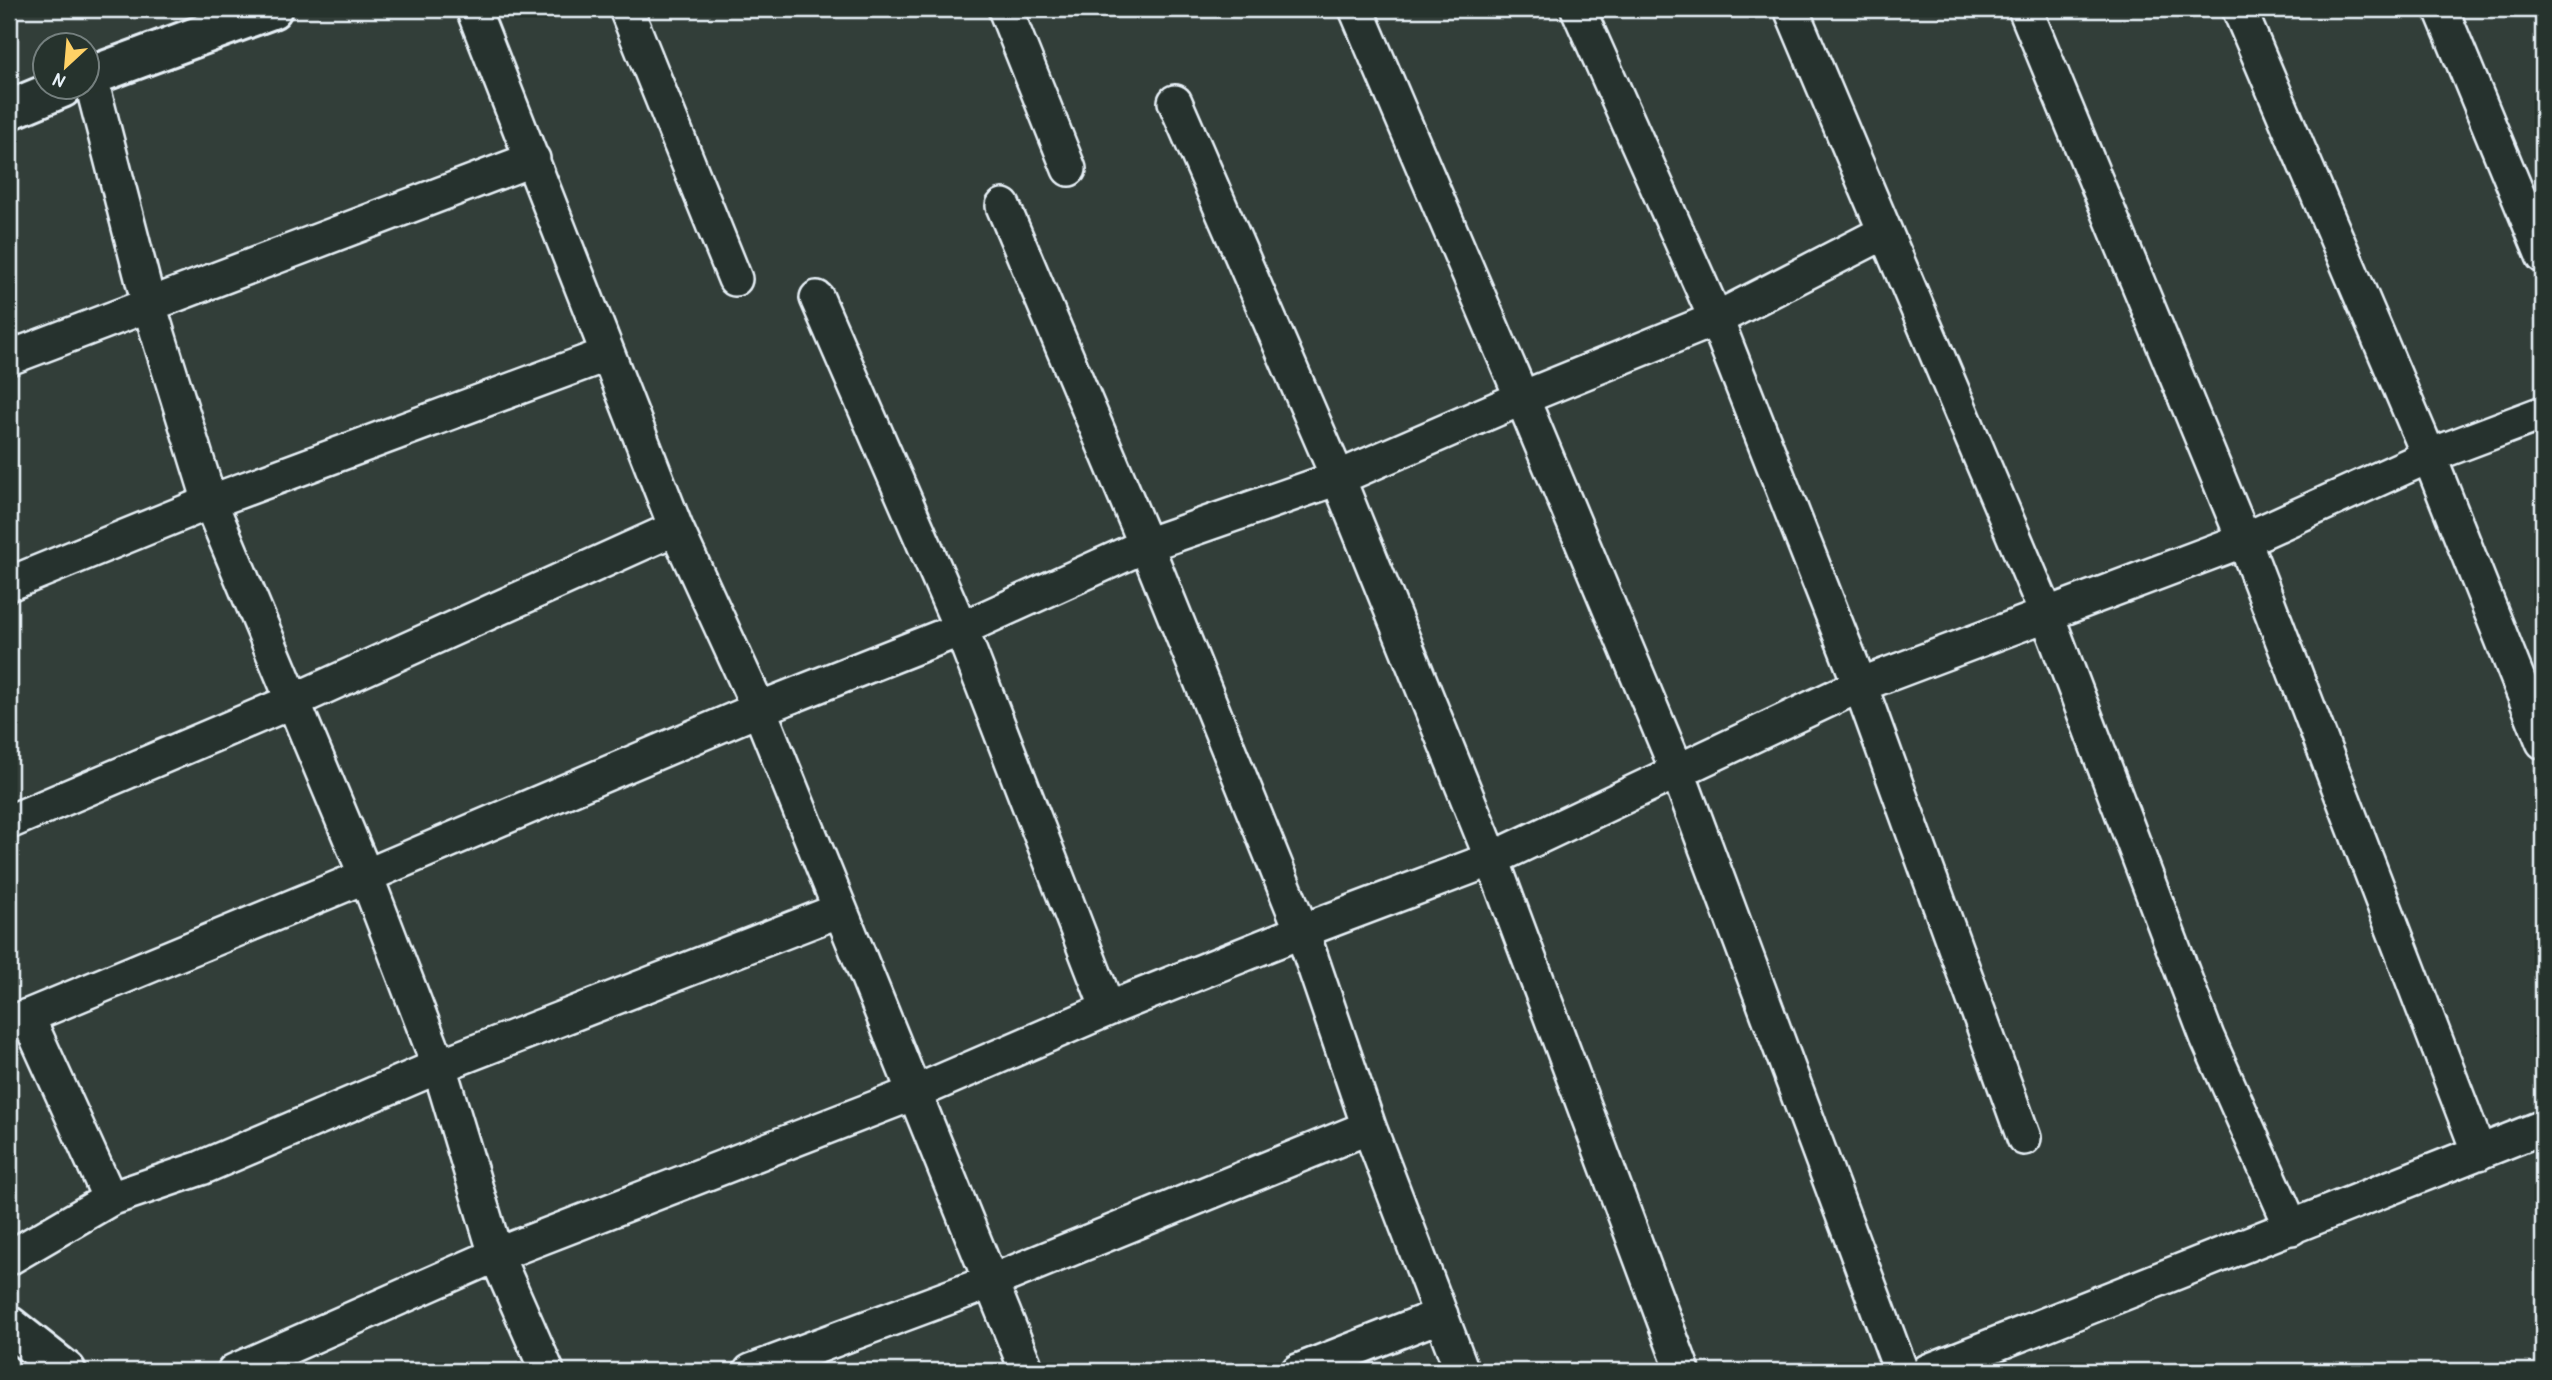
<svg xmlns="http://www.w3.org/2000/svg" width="2552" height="1380" font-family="'Patrick Hand',sans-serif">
<rect width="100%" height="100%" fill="#323e39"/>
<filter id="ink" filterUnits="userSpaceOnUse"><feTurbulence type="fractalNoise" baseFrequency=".0143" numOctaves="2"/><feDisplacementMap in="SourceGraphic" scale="14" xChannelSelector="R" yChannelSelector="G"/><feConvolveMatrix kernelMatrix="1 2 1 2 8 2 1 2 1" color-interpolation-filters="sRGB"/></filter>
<g filter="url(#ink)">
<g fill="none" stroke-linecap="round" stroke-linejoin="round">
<defs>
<path id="street" d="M473,9L676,528L759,709L1027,1371
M626,9L735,279
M1005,9L1069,169
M1356,9L1522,398L1677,770L1901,1371
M1578,9L1716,319L1860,685L2024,1138
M1791,9L2047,615L2207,1037L2292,1228
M2025,9L2244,540L2479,1153
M2239,9L2429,456L2543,742
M2441,9L2543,256
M90,76L149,305L210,502L366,876L439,1066L496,1255L547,1371
M1175,102L1338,478L1492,859L1683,1371
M1003,206L1146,545L1302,931L1369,1127
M817,298L961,629L1108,1009
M9,358L533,159
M9,584L210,502L608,354
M9,822L293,701L676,528
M27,1016L110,1199
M9,1024L366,876L759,709L961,629L1146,545L1338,478L1522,398L1716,319L1885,232
M9,1258L110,1199L201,1168L439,1066L840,910
M234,1371L496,1255L914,1093L1108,1009L1302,931L1492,859L1860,685L2244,540L2429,456L2543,413
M751,1371L990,1282L1369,1127L1462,1371
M1298,1371L1441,1315
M1928,1371L2543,1127"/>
<path id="secondary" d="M88,77L272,9
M9,110L62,88
M9,1326L66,1371"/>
</defs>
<!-- street casing -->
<use href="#street" stroke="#e8f1f8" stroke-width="38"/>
<!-- secondary casing -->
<use href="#secondary" stroke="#e8f1f8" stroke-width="44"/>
<!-- street -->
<use href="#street" stroke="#26332d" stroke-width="33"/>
<!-- secondary -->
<use href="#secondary" stroke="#26332d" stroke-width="38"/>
</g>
</g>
<!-- margin -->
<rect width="2552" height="1380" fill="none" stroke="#26332d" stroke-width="35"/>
<rect x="18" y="18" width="2517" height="1345" fill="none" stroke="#e8f1f8" stroke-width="2.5" filter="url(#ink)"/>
<!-- north arrow -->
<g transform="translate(66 66) rotate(206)"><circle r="33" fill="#26332d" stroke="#747f7e" stroke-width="2"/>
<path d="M0-5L12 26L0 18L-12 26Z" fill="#ffd166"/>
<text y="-10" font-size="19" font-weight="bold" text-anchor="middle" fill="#e8f1f8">N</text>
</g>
</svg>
